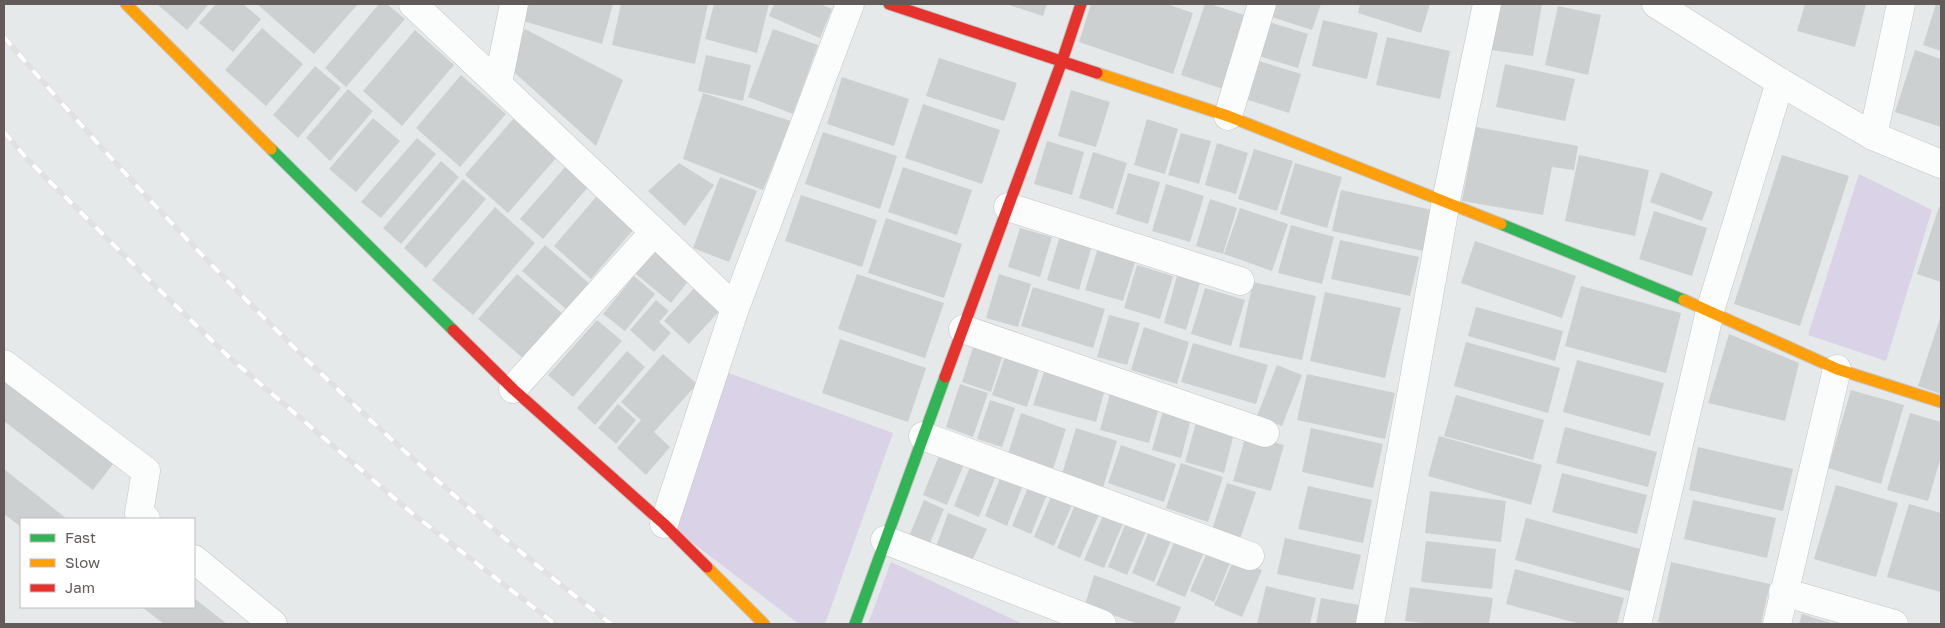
<svg xmlns="http://www.w3.org/2000/svg" width="1945" height="628" font-family="'Golos Text',sans-serif">
<rect width="100%" height="100%" fill="#e5e9ea"/>
<!-- green -->
<path fill="#dad2e7" d="M1859,174L1932,210L1886,361L1808,335Z
M723,371L893,433L825,624H799L668,524Z
M891,562L1023,624H868Z"/>
<!-- building -->
<path fill="#cdd0d0" d="M157,4H209L187,30Z
M216,4H243L261,19L233,52L199,23Z
M257,4H358L314,54Z
M379,4H387L405,19L346,87L325,68Z
M528,4H613L602,44L523,21Z
M621,4H708L695,64L612,45Z
M714,4H769L757,53L705,39Z
M774,4H820L832,9L820,38L769,16Z
M1006,4H1047L1043,16Z
M1091,4H1167L1193,13L1173,74L1079,42Z
M1205,4H1210L1250,17L1226,90L1181,75Z
M1268,4H1321L1312,30L1265,15Z
M1360,4H1430L1421,33L1358,13Z
M1498,4H1542L1533,56L1491,50Z
M1805,4H1866L1855,47L1797,31Z
M1936,4H1941V51L1923,45Z
M1558,6L1601,15L1588,75L1545,65Z
M1323,20L1378,33L1367,79L1312,66Z
M1269,22L1308,34L1298,68L1259,56Z
M262,28L303,64L266,106L225,70Z
M525,29L623,80L596,146L506,65Z
M773,29L818,45L793,114L748,97Z
M415,30L454,65L402,126L363,91Z
M1387,37L1450,51L1440,99L1376,85Z
M1915,50L1941,59V127L1895,112Z
M706,55L751,65L743,101L698,91Z
M939,58L1017,83L1004,121L926,96Z
M1259,61L1301,74L1289,113L1248,100Z
M1505,64L1575,79L1565,121L1496,107Z
M315,66L341,88L298,138L273,115Z
M461,75L506,114L460,167L416,128Z
M842,77L909,99L894,146L827,124Z
M348,89L373,111L330,161L306,138Z
M1071,90L1110,102L1096,147L1058,136Z
M703,93L791,121L763,190L683,159Z
M923,104L1000,130L982,184L905,158Z
M373,118L400,141L356,192L329,169Z
M513,119L557,157L508,213L465,175Z
M1147,119L1178,129L1165,174L1134,165Z
M1476,127L1578,146L1574,170L1552,167L1543,215L1462,201Z
M823,132L897,156L880,209L805,184Z
M1181,133L1211,141L1199,184L1168,175Z
M417,138L436,154L381,218L361,202Z
M1047,141L1084,152L1072,195L1034,184Z
M1217,143L1248,153L1236,194L1205,185Z
M1254,149L1293,161L1277,211L1238,199Z
M1093,152L1127,163L1113,209L1079,198Z
M1579,155L1649,170L1635,236L1565,221Z
M1782,155L1849,176L1800,326L1734,304Z
M441,161L459,177L401,244L383,228Z
M679,163L714,185L685,226L648,191Z
M1295,163L1342,177L1327,228L1280,214Z
M566,166L589,186L543,239L520,219Z
M903,167L972,190L957,235L888,212Z
M1661,172L1713,192L1702,221L1650,202Z
M1128,173L1160,182L1148,224L1116,214Z
M720,177L757,191L729,262L693,248Z
M463,179L486,199L426,268L404,248Z
M1166,184L1204,196L1190,242L1152,231Z
M1341,190L1432,210L1423,251L1332,231Z
M801,195L877,220L862,267L785,241Z
M596,197L633,230L591,279L554,246Z
M1210,199L1237,208L1223,254L1196,246Z
M495,207L535,243L473,315L432,280Z
M1939,207L1941,208V282L1917,274Z
M1240,208L1288,224L1272,271L1224,254Z
M1654,211L1707,228L1692,276L1639,259Z
M886,218L962,244L944,298L868,273Z
M1291,225L1334,237L1322,284L1278,273Z
M1020,228L1052,237L1040,277L1008,267Z
M1061,232L1093,242L1079,290L1047,280Z
M1340,240L1419,257L1410,296L1331,279Z
M1475,241L1576,276L1562,318L1461,283Z
M545,245L590,284L567,310L522,271Z
M1098,248L1136,259L1123,301L1085,290Z
M655,250L690,279L671,303L636,274Z
M1137,265L1173,276L1160,319L1124,308Z
M517,274L564,315L525,360L478,319Z
M857,274L944,303L925,358L838,329Z
M999,274L1031,284L1018,327L986,318Z
M634,276L655,294L625,331L603,314Z
M1177,276L1200,283L1186,330L1164,323Z
M1253,282L1316,296L1302,360L1239,347Z
M697,285L722,308L689,344L664,321Z
M1581,286L1681,313L1666,373L1565,346Z
M1033,287L1105,309L1093,348L1021,326Z
M1205,288L1245,300L1231,346L1191,334Z
M1325,292L1401,308L1385,378L1310,361Z
M656,300L669,311L659,322L671,333L654,352L630,330Z
M1476,307L1563,331L1555,361L1468,336Z
M1109,315L1140,323L1127,365L1097,357Z
M1941,315V394L1918,386Z
M597,320L622,341L573,397L548,375Z
M1144,327L1189,342L1177,384L1131,370Z
M1729,334L1799,363L1785,421L1708,403Z
M976,338L1005,348L991,392L962,382Z
M840,339L926,368L908,422L822,393Z
M1466,342L1560,368L1548,413L1454,386Z
M1193,343L1268,365L1256,404L1181,382Z
M1008,348L1042,360L1027,407L992,395Z
M627,351L645,367L595,425L577,408Z
M663,354L697,384L654,432L670,447L646,475L617,448L641,420L621,402Z
M1577,360L1664,383L1650,436L1563,412Z
M1047,363L1106,385L1096,422L1033,405Z
M1277,365L1302,375L1282,426L1257,416Z
M1307,374L1395,393L1385,439L1297,420Z
M4,379L113,464L93,490L4,421Z
M960,384L988,393L973,437L946,427Z
M1111,390L1160,404L1149,443L1100,430Z
M1851,390L1904,405L1881,484L1828,468Z
M1456,395L1544,420L1533,460L1444,436Z
M990,400L1015,408L1002,447L977,439Z
M618,404L636,420L616,444L598,428Z
M1164,407L1192,415L1181,458L1152,450Z
M1021,413L1066,429L1053,469L1008,454Z
M1910,413L1941,422V457L1928,501L1887,490Z
M1197,419L1235,429L1224,473L1185,462Z
M1565,427L1657,452L1648,487L1556,463Z
M1076,428L1117,441L1103,488L1062,474Z
M1311,428L1383,444L1373,488L1302,472Z
M1246,435L1284,445L1271,491L1233,481Z
M1439,436L1542,465L1531,505L1428,476Z
M1121,445L1176,464L1164,502L1108,483Z
M1698,447L1793,469L1783,511L1689,490Z
M940,453L964,464L947,505L923,495Z
M972,462L997,473L979,517L954,506Z
M1181,463L1223,477L1208,522L1166,508Z
M4,469L67,519H21V527L4,514Z
M1562,473L1647,495L1637,534L1552,512Z
M1001,476L1023,485L1007,526L985,516Z
M1227,483L1256,492L1238,545L1210,536Z
M1029,485L1048,492L1031,534L1012,526Z
M1836,485L1898,503L1876,577L1814,559Z
M1308,486L1372,500L1363,543L1298,529Z
M1430,491L1506,501L1501,542L1425,533Z
M1052,494L1073,503L1054,546L1034,537Z
M924,500L944,509L927,550L907,541Z
M1693,500L1776,518L1767,558L1684,539Z
M1076,502L1100,512L1080,558L1057,548Z
M1909,504L1941,513V592L1887,577Z
M948,513L987,529L971,563L936,547Z
M1104,513L1124,521L1104,568L1084,560Z
M1526,518L1644,550L1633,592L1515,560Z
M1127,520L1147,529L1127,575L1108,567Z
M1150,529L1172,538L1154,582L1132,573Z
M1176,538L1205,550L1185,597L1156,585Z
M1285,538L1361,555L1353,590L1277,574Z
M1426,541L1496,549L1492,589L1421,582Z
M1209,548L1232,558L1214,602L1190,591Z
M1234,559L1262,570L1242,617L1214,605Z
M1671,562L1770,584L1761,624H1666L1658,622Z
M1515,569L1624,598L1617,624H1580L1506,604Z
M1094,575L1181,607L1174,624H1138L1085,605Z
M1266,586L1316,598L1310,624H1257Z
M1410,587L1493,598L1489,624H1431L1405,621Z
M194,598L227,624H164L142,607H194Z
M1321,598L1364,606L1361,624H1316Z
M1802,614L1834,624H1799Z"/>
<g fill="none" stroke-linecap="round" stroke-linejoin="round">
<defs>
<path id="street" d="M413,4L735,308
M1656,4L1780,82L1873,136L1941,164
M498,83L514,4
M1228,116L1262,4
M1873,136L1901,4
M1008,207L1240,281
M963,329L1265,433
M4,364L146,471L139,513L146,519
M513,389L654,232
M923,436L1250,556
M664,524L735,308L850,4
M885,540L1102,624
M194,559L273,624
M1783,592L1894,624
M1370,624L1446,201L1487,4
M1637,624L1710,311L1780,82
M1777,624L1837,369"/>
<path id="fast" d="M271,149L453,330
M1501,224L1684,300
M855,624L945,377"/>
<path id="slow" d="M126,4L271,149
M1097,73L1228,116L1501,224
M1684,300L1837,369L1941,402
M707,567L764,624"/>
<path id="jam" d="M889,4L1097,73
M453,330L513,389L664,524L707,567
M945,377L1062,61L1081,4"/>
</defs>
<!-- street casing -->
<use href="#street" stroke="#c5c4c4" stroke-width="29"/>
<!-- fast casing -->
<use href="#fast" stroke="#c5c5c5" stroke-width="13"/>
<!-- slow casing -->
<use href="#slow" stroke="#c5c5c5" stroke-width="13"/>
<!-- jam casing -->
<use href="#jam" stroke="#c5c5c5" stroke-width="13"/>
<!-- street -->
<use href="#street" stroke="#fbfcfc" stroke-width="28"/>
<!-- fast -->
<use href="#fast" stroke="#30b455" stroke-width="11"/>
<!-- slow -->
<use href="#slow" stroke="#ff9f0a" stroke-width="11"/>
<!-- jam -->
<use href="#jam" stroke="#e5322d" stroke-width="11"/>
<defs>
<path id="rail" d="M4,37C187,250 388,452 611,624
M4,132L29,161L141,272L230,358L413,514L555,624"/>
</defs>
<!-- rail casing -->
<use href="#rail" stroke="#e1e1e2" stroke-width="5.5"/>
<!-- rail -->
<use href="#rail" stroke="#fff" stroke-width="4" stroke-dasharray="11" stroke-linecap="butt"/>
</g>
<!-- border -->
<rect width="1945" height="628" fill="none" stroke="#625b5a" stroke-width="10"/>
<!-- legend -->
<rect x="20" y="518" width="175" height="90" fill="#ffffff" stroke="#c0bdbd"/>
<rect x="30" y="534" width="25" height="8" fill="#30b455" stroke="#c0bdbd"/>
<text x="65" y="543" font-size="15" fill="#625b5a">Fast</text>
<rect x="30" y="559" width="25" height="8" fill="#ff9f0a" stroke="#c0bdbd"/>
<text x="65" y="568" font-size="15" fill="#625b5a">Slow</text>
<rect x="30" y="584" width="25" height="8" fill="#e5322d" stroke="#c0bdbd"/>
<text x="65" y="593" font-size="15" fill="#625b5a">Jam</text>
</svg>
